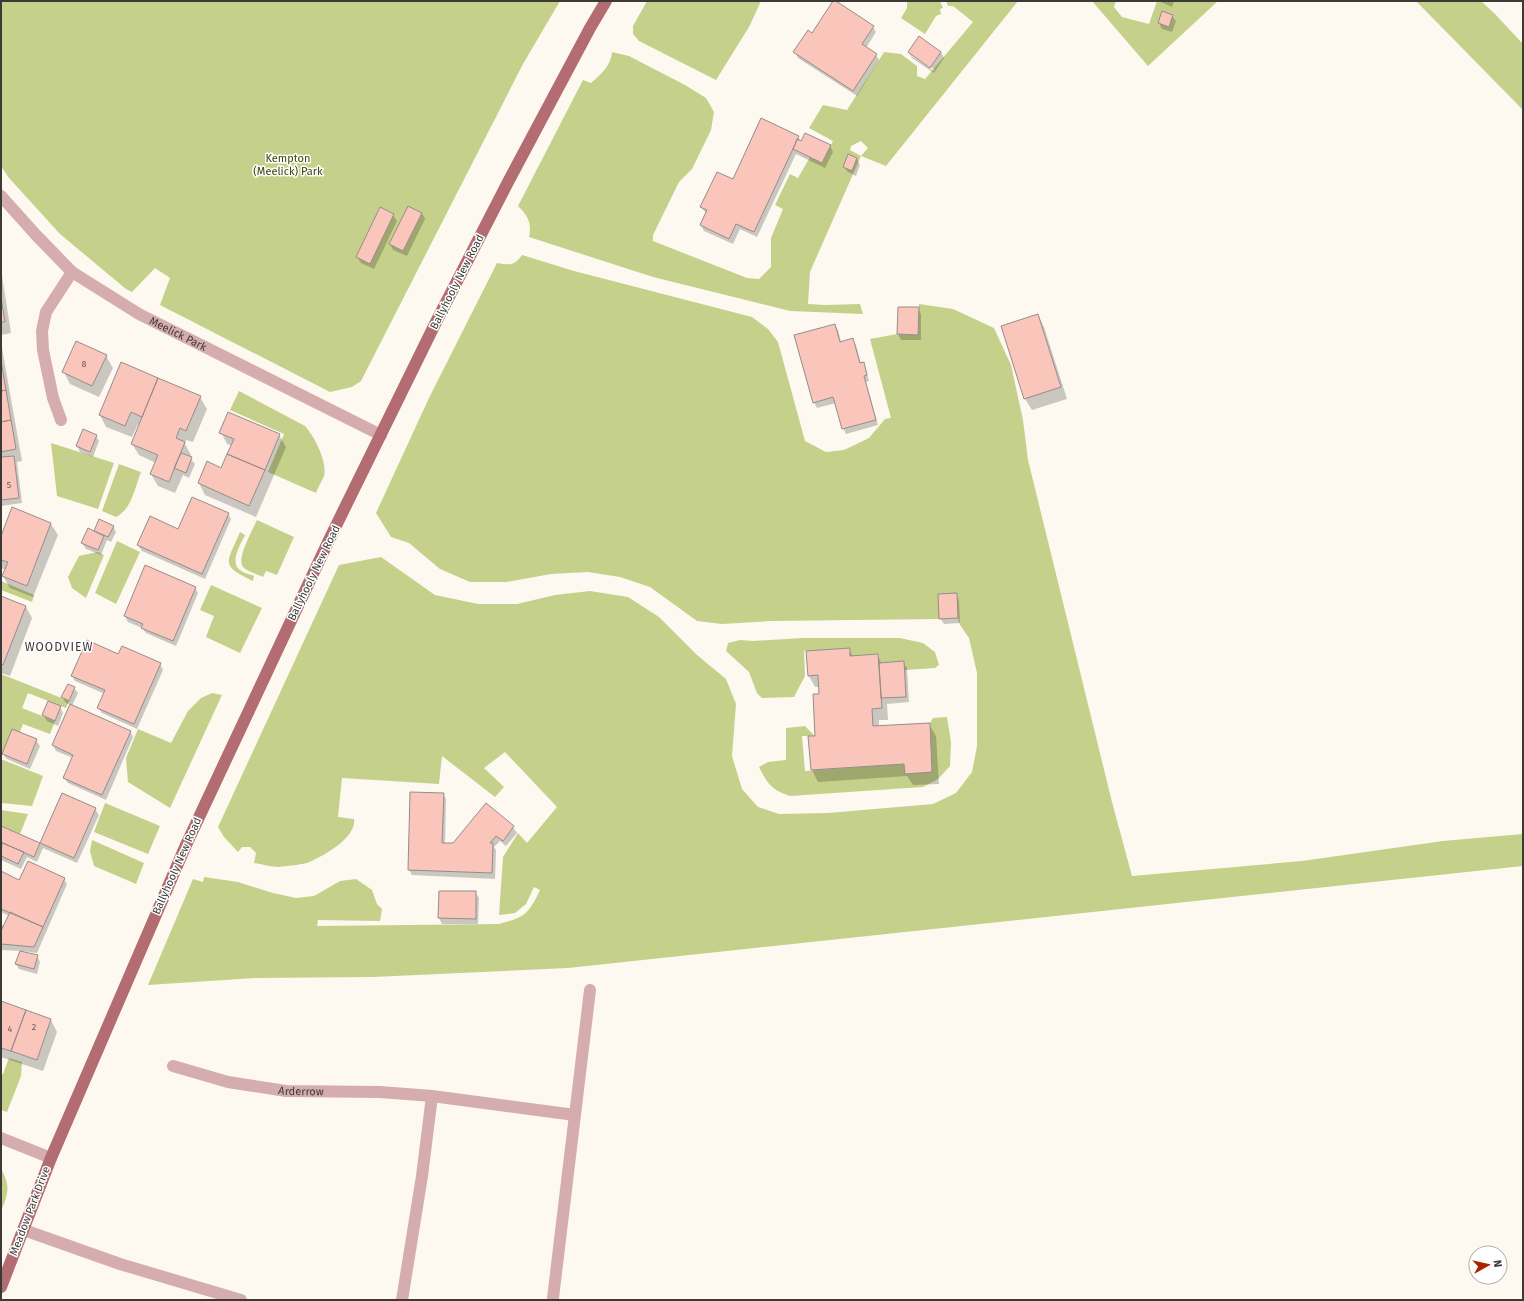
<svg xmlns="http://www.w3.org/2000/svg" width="1524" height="1301" font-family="'Fira Sans',sans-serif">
<rect width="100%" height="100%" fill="#fdf9f0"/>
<!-- green -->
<path fill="#c5d18a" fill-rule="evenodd" d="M1,1H560L523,64L361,381L352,387L330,392L160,305L170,278L155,268L132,292L126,289L60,234L9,178L1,166Z
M647,1H761L749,27L716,80L639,41L633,34V26Z
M907,1H940L943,8L940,9L941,14L936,16L925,34L901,18L907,8Z
M946,1H1018L886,166L861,156L810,272L808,304L825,305L860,304L863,314L790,311L653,277L529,237C532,223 528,216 518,206L583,80L591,83C601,74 611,66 612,52L629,56L685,85L706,98L714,112L711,130L692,169L679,182L653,235V241L747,278L759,279L771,267V238L783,209L775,205L790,174L798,178L810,157L822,163L833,141L809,128L823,105L847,110L884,52L901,54L917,66V76L925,79L973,22L953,6H948ZM861,141L868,148L861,156L850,150L851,146Z
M1092,1H1116L1114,7L1122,17L1149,24L1157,1H1218L1148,66Z
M1416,1H1481L1495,14L1523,44V110Z
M522,255L574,271L752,317L768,329L778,342L805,441L826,452L844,450L869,438L885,419L891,418L870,339L897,334L918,335L919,304L953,309L994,328L1011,365L1023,420L1028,460L1112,802L1132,876L1302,861L1443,841L1523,834V866L568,968L373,977L255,978L148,985L193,879L203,882L204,877L238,882L273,893L296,898L314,896L340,881L356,879L372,890L377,904L382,909L380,921L318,920L317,926L499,924C525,917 528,915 540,890L534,887L526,904L515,913L499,915L503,857L518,833L527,843L557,807L505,752L484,768L504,787L495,797L442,756L439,784L342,778L338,817L354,819C357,838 322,857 307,863C298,865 287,866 279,867C271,867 262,864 254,863L256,853L250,847H242L238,852L224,837L218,827L339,565L381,557L435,595L478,604H517L555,595L590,591L628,597L659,617L697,655L726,679L736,704L732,756L742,789L758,807L779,814L828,813L933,804L956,793L972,772L977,746V673L969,638L960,625L958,618L957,593L939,594V619L771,621L722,624L697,621L650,587L620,577L588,572L551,574L506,582H470L440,569L409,543L391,537L376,513L429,398L497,263C510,265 514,266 522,255Z
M239,391L305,426C314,436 328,462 324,476C322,481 318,487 316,493L268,472L284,434L230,410Z
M51,443L114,463L98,509L57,496Z
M119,464L141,472C135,487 132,509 116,517L102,511Z
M257,520L294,537L277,575L266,571L263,577C258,574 248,572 243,567C236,559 253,529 257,520Z
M240,532L245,535C241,544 229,562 240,570C243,573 250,574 254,576L253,581C219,565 227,563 240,532Z
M117,541L140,552L116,604L95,593Z
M97,552L104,555L86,598L72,588L68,577L79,556Z
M1,581L34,595L32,602L1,590Z
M211,585L262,608L240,653L206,637L214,616L200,610Z
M802,638H900L923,643L935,652L939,665L935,668L905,670L904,661L879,663L878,654L850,656L849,648L804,651L805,676L794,697L762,698L757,693L749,672L726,651L728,643L740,640L753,641Z
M1,674L69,701L66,708L28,693L22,708L55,721L50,734L23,724L20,732L1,756Z
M212,693L222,695L170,808L128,782L126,758L138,729L171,743L188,711L201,698Z
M947,717L951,742L950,766L938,779L923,787L790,796C772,790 768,785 759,767L768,762L786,760V728L805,726L815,736H802L805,771L904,764L905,774L932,772L930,723L933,718Z
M1,759L43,776L32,806L1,803Z
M105,803L160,826L148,854L94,832Z
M1,810L28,814L20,834L1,826Z
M92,840L144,863L136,884L94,866L90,851Z
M9,1058L22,1062L21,1076L7,1112L1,1110V1074H3Z
M1,1169C11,1186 8,1194 1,1211Z"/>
<!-- shadow -->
<path fill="#0003" fill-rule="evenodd" d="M834,1L873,27L876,32L866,48L876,55L879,60L857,96L798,58L795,52L812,34Z
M1159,1H1174L1172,7Z
M1172,16L1176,21L1172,32L1162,29L1159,23Z
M909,52H941L944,58L934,73L912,58ZM912,54L935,70L934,71L912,56Z
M798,137L802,142L830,146L833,152L825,168L796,154L757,237L740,229L733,244L704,231L701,225L706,213L701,207L734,180Z
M849,156L857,159L860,165L856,176L848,172L844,167Z
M422,213L425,219L407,256L393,250L390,244Z
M393,215L397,221L374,269L361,263L357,257Z
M1,269L11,333L1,335Z
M899,308H918L921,314V340H901L898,334Z
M1038,315L1044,327L1067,399L1032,410L1025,399Z
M835,325L838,330L841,342L852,339L856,345L861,364L863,363L866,369L869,381L866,382L878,425L846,434L843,428L836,403L817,408L814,402Z
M1,342L22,461L17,462L22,503L1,506Z
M106,356L113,368L99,397L70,384L64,372Z
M122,363L200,397L207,409L193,442L186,440L185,444L191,455L190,458L195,464L189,478L183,475L175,493L158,486L151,474L156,463L139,455L132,444L140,425L138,424L132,437L106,427L100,415Z
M221,432L279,435L286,447L256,517L205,495L199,483L222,469L232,446L227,444Z
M96,436L99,441L93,457L80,452L77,446Z
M228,514L231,519L205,579L142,551L138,545L178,530Z
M99,520L113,526L116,532L111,542L107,540L101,555L86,549L82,543L94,532Z
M51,524L58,535L33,597L10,588L3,576L6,570L1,568V538Z
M195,588L198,593L176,646L146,633L142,628L128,622L125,616Z
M956,594L959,600L960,623L944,624L940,618Z
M1,597L26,607L32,618L10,676L1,673Z
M849,649L853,657L877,655L882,664L903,662L907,668L909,702L887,704L888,720H879V727L929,724L936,736L939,784L913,785L907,776L818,782L812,770L817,737L820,695V687H815L809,676Z
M119,655L160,664L163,670L137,729L102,713L98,708L105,694L75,681L72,676Z
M74,688L78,693L72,706L130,731L133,737L106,800L68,783L64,778L73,758L56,751L53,745L71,705L66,703L62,697Z
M60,707L63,713L58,726L47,721L43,715Z
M36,740L40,746L30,769L7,759L3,754Z
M443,794L446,799L445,844H454L486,804L513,827L517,833L506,846L500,841L494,847L496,850L495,879L412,875L409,870Z
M62,795L95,809L99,815L77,863L43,848L37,862L27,857L21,869L1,860V827L40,844Z
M1,872L20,881L64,879L67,884L37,953L22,951V953L37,956L40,962L37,974L19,969L16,964L21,951L1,950V924L4,926L9,916L1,912Z
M475,892L479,898L478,924H442L439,918Z
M1,1005L51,1020L57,1032L43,1071L1,1057Z"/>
<!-- building -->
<path fill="#fac5bb" stroke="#968c8a" d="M833,1H836L874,26L862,44L877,54L853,91L793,52L808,30L812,33Z
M1162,11L1173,15L1169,27L1158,23Z
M919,36L941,52L930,68L908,52Z
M761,118L799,136L754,232L736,224L729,239L700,225L707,210L700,207L717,172L733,179Z
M805,133L831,145L822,163L793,149L797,139L801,141Z
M848,154L857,158L852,171L843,167Z
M408,206L422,213L403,251L389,244Z
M380,207L394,214L370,264L356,257Z
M1,298L5,322H1Z
M898,307H919L918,335L897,334Z
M1038,314L1061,387L1024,399L1001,326Z
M835,324L840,342L853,338L860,363L864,362L867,375L864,376L876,420L842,429L833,397L813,403L794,335Z
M76,341L107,355L92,386L62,372Z
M1,361L6,390L1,391Z
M121,362L158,378L142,417L131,412L125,426L99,415Z
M158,378L201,396L186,431L180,428L176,438L185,442L169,482L150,474L158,455L131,444Z
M6,390L11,420L1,422V391Z
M228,412L280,434L265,470L227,454L234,439L219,433Z
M11,420L16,449L1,452V422Z
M83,429L97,435L90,452L76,446Z
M181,453L192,457L186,473L174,468Z
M227,454L265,470L249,506L198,483L207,461L221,468Z
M14,456L19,498L1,500V457Z
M192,497L229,513L202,574L137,545L150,516L178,529Z
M12,507L51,523L27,586L2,576L8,562L1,560V536Z
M99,519L114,526L108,537L94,531Z
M88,528L104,536L98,550L81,543Z
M145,565L196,587L173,641L141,628L143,624L124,616Z
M957,593L958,618L939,619L938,594Z
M1,596L26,606L3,665L1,664Z
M87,640L118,654L122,646L161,663L134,724L97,708L105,690L71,676Z
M850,648V656L878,654L882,708L872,709L873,726L930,723L932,772L905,774L904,764L811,770L808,736H815L813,694H819L818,675L808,676L806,651Z
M904,661L906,697L881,698L879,663Z
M68,684L75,687L69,701L61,697Z
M48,701L61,706L55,721L42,715Z
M70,704L131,731L102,795L63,778L73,755L52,745Z
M12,729L37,739L27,764L2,754Z
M410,792L444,793L442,843H453L486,803L514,826L503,841L496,836L490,843H493L492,873L408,870Z
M62,793L96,808L74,858L40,843Z
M1,826L40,843L34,857L1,842Z
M2,843L24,852L18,864L1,856Z
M28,861L65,878L43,927L1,909V871L19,880Z
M439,891H476V919L438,918Z
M10,912L43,927L34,947L1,944V931Z
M20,951L38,955L34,969L15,964Z
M1,1001L26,1010L11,1051L1,1048Z
M26,1010L51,1019L37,1060L11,1051Z"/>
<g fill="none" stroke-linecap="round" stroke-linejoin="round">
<!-- minor -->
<g stroke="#d6adaf" stroke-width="12">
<path id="s1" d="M1,196L36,235L72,272L139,314L381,435"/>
<path d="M61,420L53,398L43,350L42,331L46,312L72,272"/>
<path id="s2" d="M173,1066L228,1082L286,1091L380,1092L432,1096L575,1115"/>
<path d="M1,1138L51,1158"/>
<path d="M24,1230L120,1264L241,1300"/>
<path d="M553,1298L590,990"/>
<path d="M402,1300L422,1176L432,1096"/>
</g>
<!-- major -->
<path stroke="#b36c72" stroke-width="12" d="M1,1287L51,1158L186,845L297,608L329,540L436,322L507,184L590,28L606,1"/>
</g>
<g text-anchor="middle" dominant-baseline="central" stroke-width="3" stroke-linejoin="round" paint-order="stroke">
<!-- number labels -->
<g font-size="9" fill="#6b5d57">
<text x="84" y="364">8</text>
<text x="9" y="485">5</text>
<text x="34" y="1027">2</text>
<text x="10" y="1029">4</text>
</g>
<!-- park labels -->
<g font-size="11" fill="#3b4201" stroke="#fff">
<text x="288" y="158">Kempton<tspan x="288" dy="13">(Meelick) Park</tspan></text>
</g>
<!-- street labels -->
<g font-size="11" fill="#3b3a36" stroke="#fff">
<text transform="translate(457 282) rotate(-63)">Ballyhooly New Road</text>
<text stroke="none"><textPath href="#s1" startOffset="227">Meelick Park</textPath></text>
<text transform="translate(314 573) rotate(-64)">Ballyhooly New Road</text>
<text transform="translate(177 866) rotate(-66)">Ballyhooly New Road</text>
<text stroke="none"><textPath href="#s2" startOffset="131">Arderrow</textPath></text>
<text transform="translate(30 1211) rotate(-69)">Meadow Park Drive</text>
</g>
<!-- neighbourhood labels -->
<g font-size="12" letter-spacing="1" fill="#3b3a36" stroke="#fff">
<text x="59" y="647">WOODVIEW</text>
</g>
</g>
<!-- border -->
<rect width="1524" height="1301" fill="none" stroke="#3b3a36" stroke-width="4"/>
<!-- north arrow -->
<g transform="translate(1488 1265) rotate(82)"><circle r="19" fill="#ffffff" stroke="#b1b0af"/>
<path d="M0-3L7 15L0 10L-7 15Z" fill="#ae2101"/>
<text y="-6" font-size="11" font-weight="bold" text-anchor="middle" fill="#3b3a36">N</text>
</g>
</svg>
